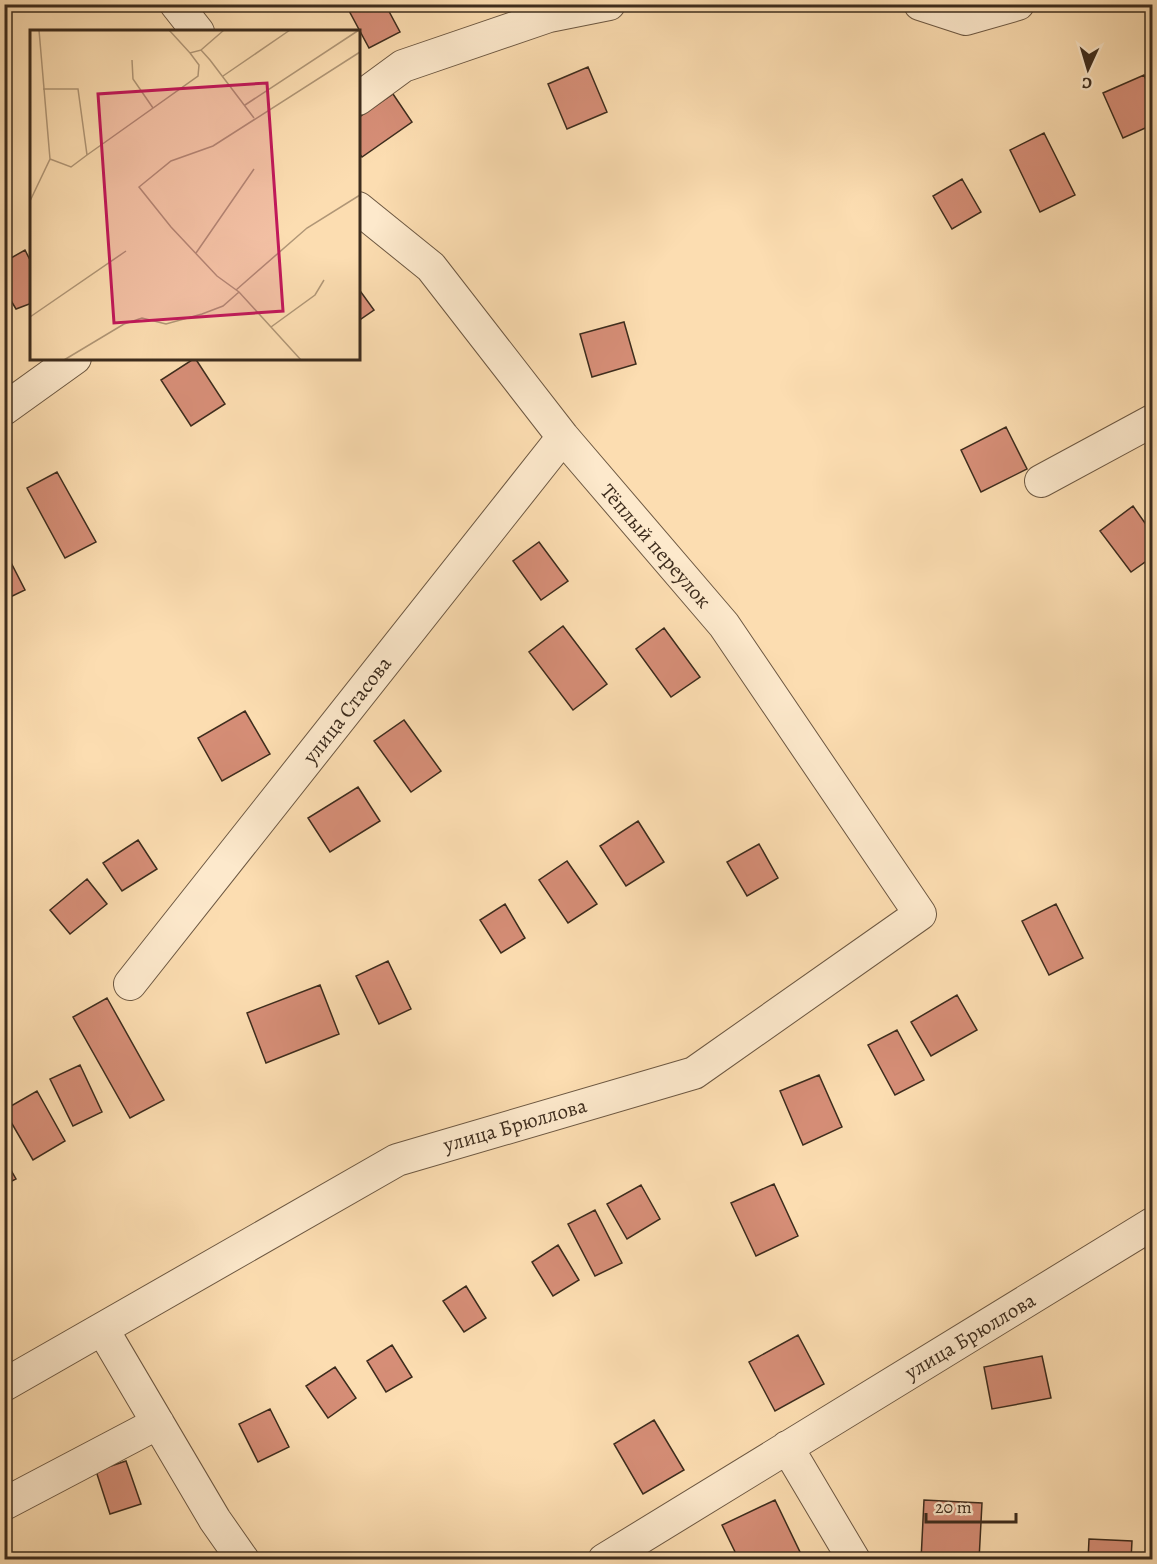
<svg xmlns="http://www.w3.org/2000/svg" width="1157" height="1564" font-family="Alegreya,serif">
<rect width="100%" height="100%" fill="#fcddb1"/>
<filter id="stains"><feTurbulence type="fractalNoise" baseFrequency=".00333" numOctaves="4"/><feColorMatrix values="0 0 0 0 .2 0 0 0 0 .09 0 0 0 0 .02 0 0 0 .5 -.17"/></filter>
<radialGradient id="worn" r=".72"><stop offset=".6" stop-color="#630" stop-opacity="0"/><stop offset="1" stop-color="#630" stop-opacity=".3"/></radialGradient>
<!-- building -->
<path fill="#d68e77" stroke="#3d2c1d" stroke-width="1.5" d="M352,4H385L400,32L369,48L347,7Z
M588,67L607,112L567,129L548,84Z
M1144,75L1152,95V125L1123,138L1103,93Z
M393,94L412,122L362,157L358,152V118Z
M1044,133L1075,195L1040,212L1010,150Z
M962,179L981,212L952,229L933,196Z
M25,250L32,264V303L16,309L4,289V262Z
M358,288L374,310L358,321Z
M624,322L636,364L592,377L580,334Z
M195,358L225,404L191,426L161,380Z
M1006,427L1027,469L981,492L961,450Z
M57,472L96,542L65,558L27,488Z
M1133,506L1152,533V557L1131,572L1100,531Z
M539,542L568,581L541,600L513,561Z
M4,549L25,590L4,600Z
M563,626L607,684L573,710L529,652Z
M664,628L700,677L671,697L636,649Z
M245,711L270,754L222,781L198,738Z
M404,720L441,771L411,792L374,741Z
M358,787L380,821L330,852L308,818Z
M638,821L664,862L626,886L600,846Z
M138,840L157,869L122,891L103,863Z
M759,844L778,878L747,896L727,862Z
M567,861L597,904L568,923L539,880Z
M87,879L107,904L70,934L50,910Z
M505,904L525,938L501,953L480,920Z
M1056,904L1083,958L1049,975L1022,921Z
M388,961L411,1009L379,1024L356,976Z
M320,985L339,1034L266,1063L247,1013Z
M957,995L977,1030L931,1056L911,1022Z
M107,998L164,1100L130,1118L73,1017Z
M897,1030L924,1080L895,1095L868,1045Z
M80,1065L102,1112L73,1126L50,1079Z
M819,1075L842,1127L803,1145L780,1091Z
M37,1091L65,1141L33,1160L4,1110Z
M4,1158L16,1179L4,1185Z
M774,1184L798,1236L756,1256L731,1203Z
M641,1185L660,1219L627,1239L607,1204Z
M595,1210L622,1263L595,1276L568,1224Z
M558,1245L579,1280L553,1296L532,1262Z
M466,1286L486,1318L464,1332L443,1301Z
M798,1335L824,1384L775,1411L749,1362Z
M392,1345L412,1377L386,1392L367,1361Z
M1042,1356L1051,1398L992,1409L984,1367Z
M335,1367L356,1398L328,1418L306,1386Z
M270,1409L289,1447L258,1462L239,1424Z
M654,1420L684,1470L643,1494L614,1444Z
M126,1461L141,1504L110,1514L96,1471Z
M775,1500L800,1552L784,1560H739L722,1525Z
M924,1500L982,1503L979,1560H921Z
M1089,1539L1132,1541L1131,1560H1088Z"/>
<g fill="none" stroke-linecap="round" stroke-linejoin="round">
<defs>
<path id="minor" d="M176,4L198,32
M920,4L966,19L1018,4
M358,99L403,66L549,16L609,4
M4,409L75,358
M1041,481L1152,421
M130,984L563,437
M103,1330L215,1520L243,1560
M4,1385L397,1160L694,1073L920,914L724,625L563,437L431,267L358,208
M787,1447L854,1560
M4,1504L158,1423
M604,1560L1152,1224"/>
</defs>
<!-- minor casing -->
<use href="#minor" stroke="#6d5842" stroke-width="34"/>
<!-- minor -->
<use href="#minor" stroke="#fde9cc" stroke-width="32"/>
</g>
<g text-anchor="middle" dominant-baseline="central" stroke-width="5" stroke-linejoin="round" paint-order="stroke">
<!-- street labels -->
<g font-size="21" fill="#3d2c1d" stroke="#fde9cc">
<text transform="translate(656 546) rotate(49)">Тёплый переулок</text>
<text transform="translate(347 710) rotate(-52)">улица Стасова</text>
<text transform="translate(515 1125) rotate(-16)">улица Брюллова</text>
<text transform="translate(970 1336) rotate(-31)">улица Брюллова</text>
</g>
</g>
<!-- overview -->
<g transform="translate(30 30)">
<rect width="330" height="330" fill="#fcddb1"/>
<path fill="none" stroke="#b09676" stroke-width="1.5" d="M139,0L160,23L171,20L180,30L224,88M171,20L194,0M102,30L103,49L123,78M193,46L260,0M13,59H48L57,125L41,137L20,129M215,75L329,0M57,125L168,46L169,35L160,23M0,171L20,129L9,0M166,223L224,139M206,260L277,198L330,165M0,287L96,221M241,297L285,265L294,250M34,330L94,294L112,288L136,294L172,284L193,276L209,262M271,330L209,262L187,246L141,197L109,157L141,131L183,116L330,22"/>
<path fill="#c2185b" fill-opacity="0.15" stroke="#c2185b" stroke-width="3" d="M237,53L253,281L84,293L68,64Z"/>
<rect width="330" height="330" fill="none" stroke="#3d2c1d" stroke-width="3"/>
</g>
<!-- margin -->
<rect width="1157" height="1564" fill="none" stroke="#fcddb1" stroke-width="24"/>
<rect x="6" y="6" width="1145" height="1552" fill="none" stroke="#3d2c1d" stroke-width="3"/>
<rect x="12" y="12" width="1133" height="1540" fill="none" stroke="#3d2c1d" stroke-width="1.5"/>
<!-- north arrow -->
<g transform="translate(1088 69) rotate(184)" stroke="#fde9cc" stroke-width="4.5" paint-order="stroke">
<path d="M0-4.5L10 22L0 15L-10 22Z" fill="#3d2c1d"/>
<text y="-9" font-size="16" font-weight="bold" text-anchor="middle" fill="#3d2c1d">С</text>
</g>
<!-- scale -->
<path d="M926 1513v9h90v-9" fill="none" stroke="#3d2c1d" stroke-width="3"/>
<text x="935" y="1513" font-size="18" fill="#3d2c1d" stroke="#fde9cc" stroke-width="4.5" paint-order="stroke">20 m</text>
<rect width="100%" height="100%" filter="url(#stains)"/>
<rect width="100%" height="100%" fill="url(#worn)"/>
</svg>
